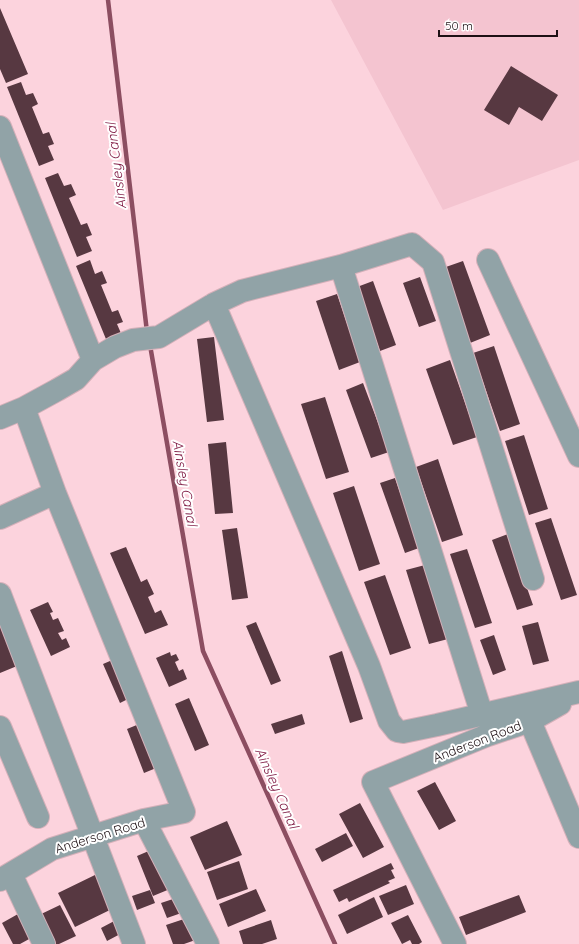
<svg xmlns="http://www.w3.org/2000/svg" width="579" height="944" font-family="Quicksand,sans-serif">
<rect width="100%" height="100%" fill="#fcd3dd"/>
<!-- built -->
<path fill="#f4c4d0" d="M331,0H579V160L443,210Z"/>
<g fill="none" stroke-linecap="round" stroke-linejoin="round">
<!-- stream -->
<path stroke="#8c4e61" stroke-width="4.5" d="M108,0L147,332
M150,345L203,651L335,944"/>
</g>
<!-- building -->
<path fill="#573841" d="M0,8L28,74L6,83L0,69Z
M511,66L558,95L542,121L519,107L509,125L484,110Z
M21,82L26,95L33,93L38,104L32,107L43,134L49,132L54,144L48,146L54,160L39,166L7,87Z
M58,173L64,186L71,184L76,195L69,198L81,225L87,223L92,235L86,237L92,251L77,257L45,178Z
M90,260L95,274L102,271L107,283L101,285L112,312L118,310L123,322L117,324L123,338L108,344L76,266Z
M463,261L490,335L470,343L443,268Z
M420,277L436,321L419,327L403,283Z
M373,281L396,345L380,351L357,287Z
M337,294L360,362L339,370L316,301Z
M214,337L224,420L207,422L197,339Z
M494,346L520,424L500,431L473,353Z
M450,360L477,437L453,445L426,369Z
M363,383L389,452L371,458L346,390Z
M325,397L349,472L326,479L301,404Z
M524,435L548,509L529,515L505,441Z
M226,442L233,513L215,514L208,444Z
M438,459L463,535L442,542L416,467Z
M395,478L419,548L405,553L380,483Z
M354,486L380,564L359,571L333,493Z
M551,518L577,595L561,600L535,523Z
M237,528L248,598L232,600L222,530Z
M508,534L533,605L517,610L492,540Z
M126,547L141,582L147,579L154,594L148,597L155,613L161,610L168,625L145,634L110,553Z
M467,549L492,623L475,628L450,554Z
M425,565L448,639L429,644L406,570Z
M385,575L411,648L390,655L364,582Z
M48,602L53,612L50,613L53,620L58,618L64,631L58,633L62,640L66,638L70,647L51,656L30,610Z
M256,622L281,681L271,685L246,626Z
M538,622L549,661L533,665L522,626Z
M0,624L17,666L0,673Z
M494,635L506,670L493,675L480,640Z
M342,651L363,719L350,723L329,656Z
M170,652L171,656L176,654L179,660L175,662L179,671L183,669L187,679L169,687L156,658Z
M117,658L134,696L120,703L103,664Z
M189,698L209,745L195,751L175,704Z
M302,714L305,724L275,734L271,724Z
M144,722L161,766L144,773L127,729Z
M435,782L456,821L439,830L417,791Z
M360,803L384,847L363,858L339,814Z
M227,821L242,855L205,870L190,837Z
M346,833L353,846L322,862L315,849Z
M165,844L182,884L153,896L137,856Z
M239,861L248,889L217,900L207,872Z
M391,863L394,869L391,870L395,878L388,881L390,883L349,902L347,898L339,902L333,890Z
M97,874L114,908L75,927L58,893Z
M406,885L414,904L388,915L379,896Z
M256,889L266,911L228,927L219,904Z
M150,890L155,903L137,910L132,896Z
M185,895L190,910L167,918L161,903Z
M519,895L526,912L466,935L459,917Z
M374,897L383,917L347,934L338,915Z
M60,905L76,936L59,944H51L37,916Z
M18,914L31,938L20,944H13L2,923Z
M196,915L204,937L184,944H173L166,925Z
M408,915L422,942L419,944H412L410,940L402,944L391,923Z
M118,919L124,932L107,941L101,928Z
M271,920L277,939L262,944H243L239,931Z"/>
<g fill="none" stroke-linecap="round" stroke-linejoin="round">
<defs>
<path id="minor" d="M0,127L93,360
M488,260L579,456
M341,266L482,715
M214,304L242,291L341,266L412,244L433,262L533,579
M0,418L24,408L57,390L76,379L93,360L115,347L133,340L159,337L214,304L369,666L389,721L397,731L403,732L437,725L579,692
M0,518L55,493
M0,594L134,944
M530,721L579,837
M0,727L38,817
M144,820L208,944
M11,874L44,944
M0,880L52,849L144,820L184,812L55,493L24,408
M455,944L373,782L488,735L530,721L560,704"/>
</defs>
<!-- minor casing -->
<use href="#minor" stroke="#d4b0b9" stroke-width="24"/>
<!-- minor -->
<use href="#minor" stroke="#91a3a7" stroke-width="22"/>
</g>
<g text-anchor="middle" dominant-baseline="central" stroke-width="4" stroke-linejoin="round" paint-order="stroke">
<!-- street labels -->
<g font-size="13" fill="#1d1014" stroke="#fff">
<text transform="translate(477 741) rotate(-21)">Anderson Road</text>
<text transform="translate(100 835) rotate(-17)">Anderson Road</text>
</g>
<!-- water labels -->
<g font-size="14" font-style="italic" fill="#7e1842" stroke="#fff">
<text transform="translate(116 166) rotate(-97)">Ainsley Canal</text>
<text transform="translate(185 483) rotate(80)">Ainsley Canal</text>
<text transform="translate(277 788) rotate(66)">Ainsley Canal</text>
</g>
</g>
<!-- scale -->
<path d="M439 30v6h118v-6" fill="none" stroke="#1d1014" stroke-width="2"/>
<text x="445" y="30" font-size="12" fill="#1d1014" stroke="#ffffff" stroke-width="3" paint-order="stroke">50 m</text>
</svg>
